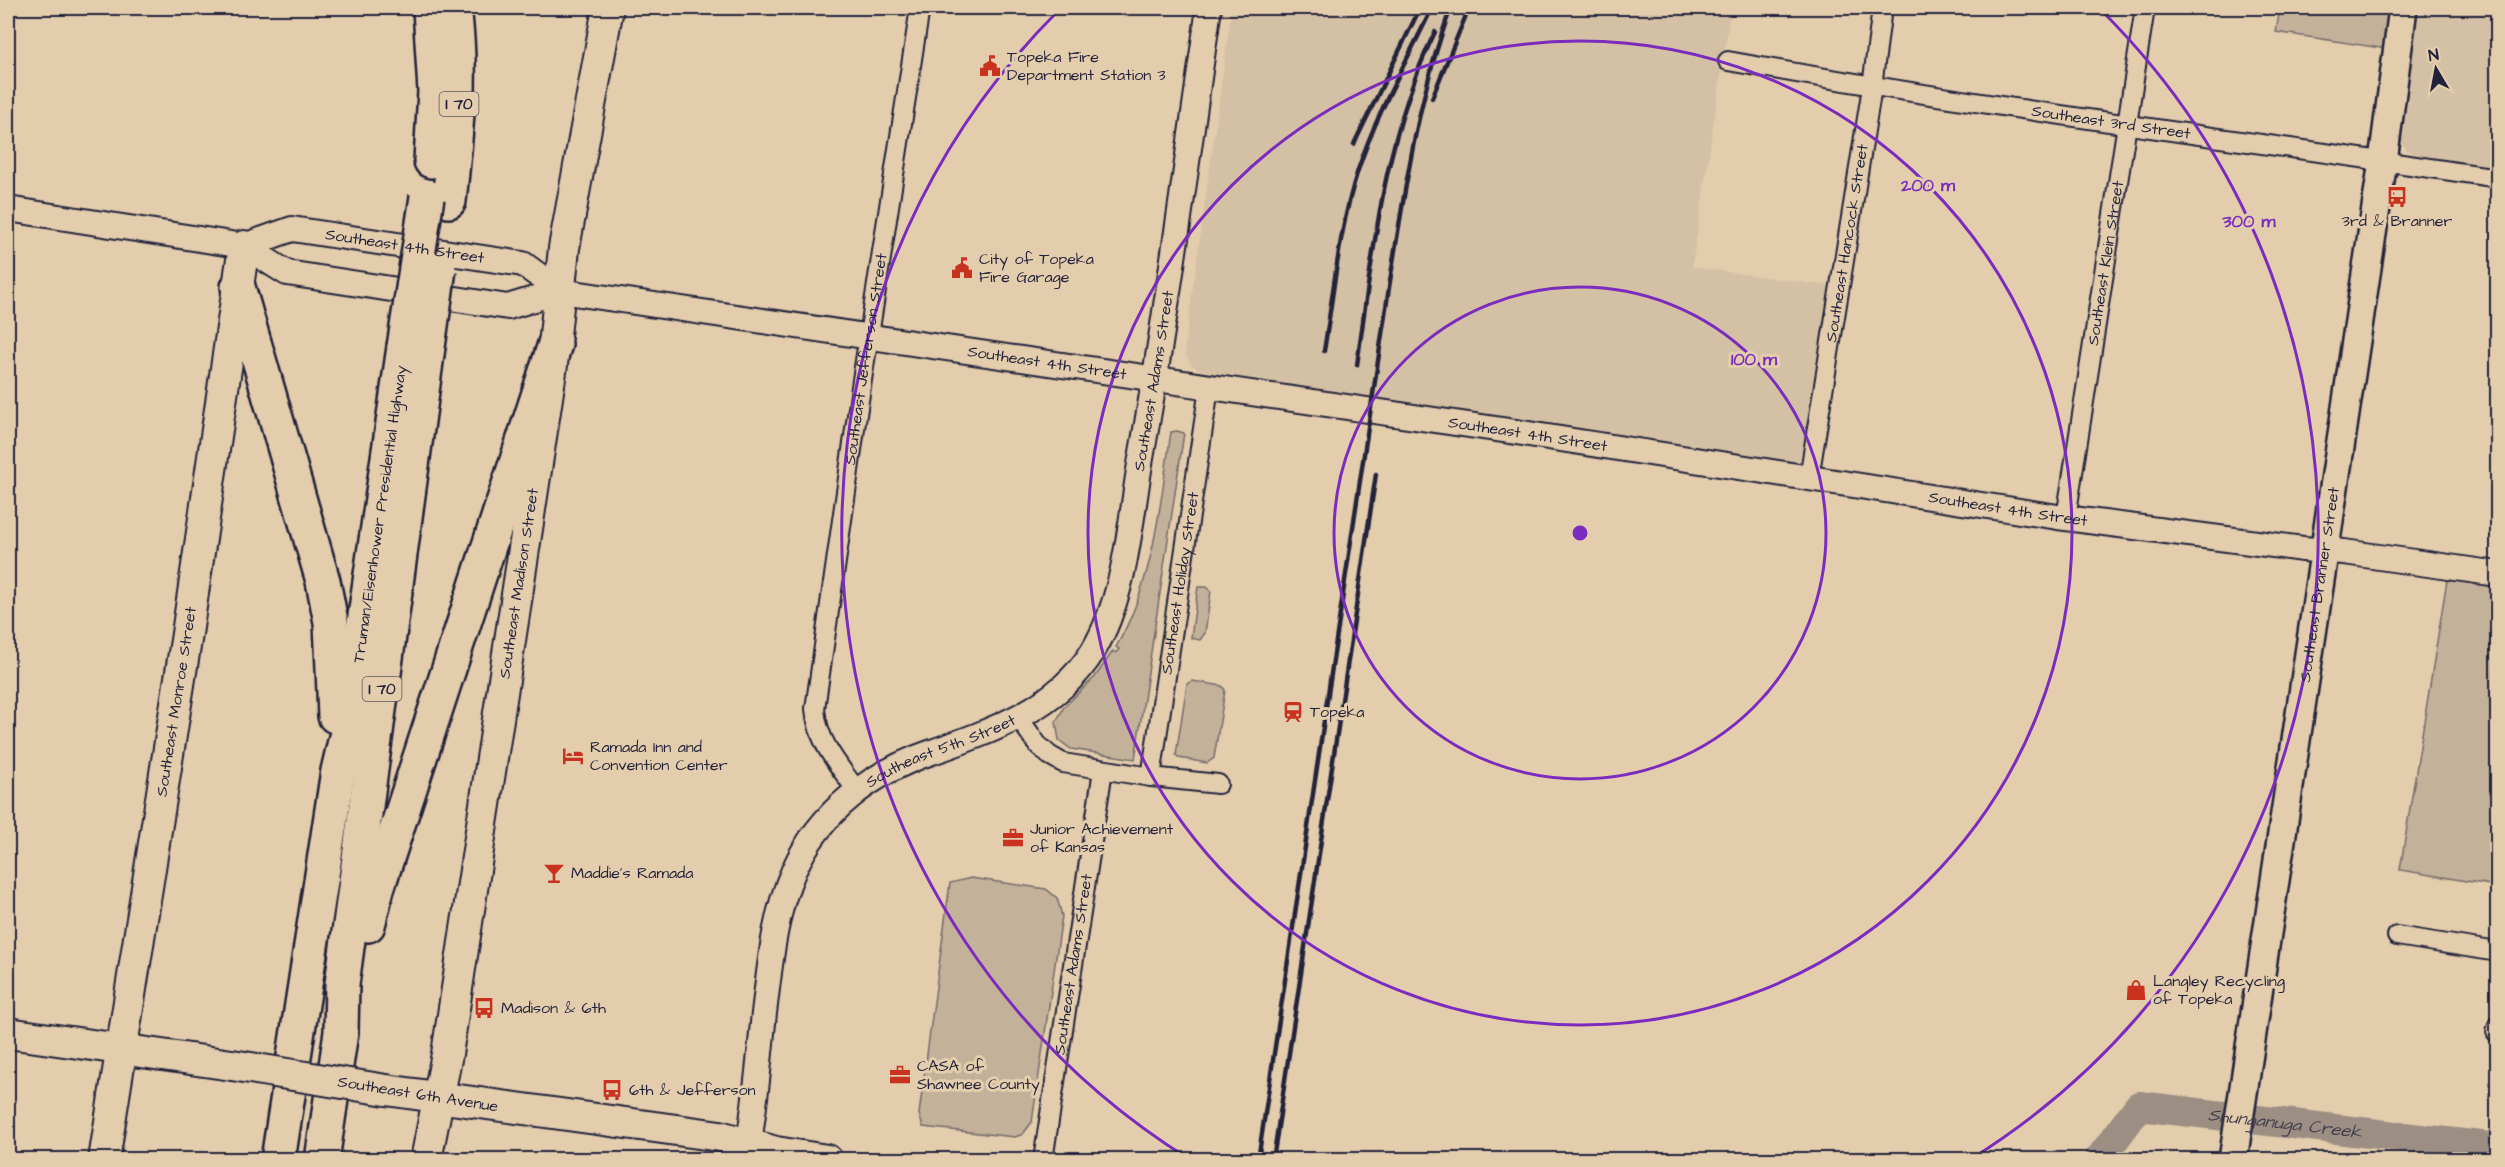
<svg xmlns="http://www.w3.org/2000/svg" width="2505" height="1167" font-family="'Architects Daughter',sans-serif">
<rect width="100%" height="100%" fill="#e3cdad"/>
<filter id="ink" filterUnits="userSpaceOnUse"><feTurbulence type="fractalNoise" baseFrequency=".0167" numOctaves="2"/><feDisplacementMap in="SourceGraphic" scale="12" xChannelSelector="R" yChannelSelector="G"/><feConvolveMatrix kernelMatrix="1 2 1 2 8 2 1 2 1" color-interpolation-filters="sRGB"/></filter>
<g filter="url(#ink)">
<!-- built -->
<path fill="#d4c0a4" d="M1232,8H1731L1692,267L1829,286L1805,453L1799,461L1791,463L1591,433L1199,370L1191,364L1186,356L1185,345Z
M2414,8H2497V170L2418,156L2407,150L2401,140L2399,124Z"/>
<!-- green -->
<path fill="#c4b19a" stroke="#736a6a" stroke-width="1.5" d="M2280,8H2391L2387,49L2276,32Z
M1177,431L1184,433L1135,759L1071,749L1059,740L1056,722L1064,707L1095,677L1113,651L1116,653L1119,649L1116,647C1154,581 1160,506 1171,432Z
M2447,580L2497,587V886L2400,870Z
M1198,587H1207L1211,591L1205,633L1200,640L1191,638Z
M1192,681L1222,686L1225,690L1214,758L1207,763L1179,758L1176,755L1187,684Z
M971,878L1046,889L1057,898L1062,916L1032,1122L1023,1134L1015,1137L923,1127L919,1114L950,883Z"/>
<g fill="none" stroke-linecap="round" stroke-linejoin="round">
<!-- river -->
<path stroke="#9c8e83" stroke-width="30" id="s1" d="M2099,1160L2139,1106L2498,1148"/>
<defs>
<g id="minor">
<path id="s2" d="M1728,61C1983,107 2241,140 2498,178"/>
<path id="s3" d="M1809,478L1872,87L1882,8"/>
<path id="s4" d="M2066,518L2145,8"/>
<path d="M1019,718L1037,744L1049,755L1063,763L1151,777L1218,784"/>
<path id="s5" d="M1151,777L1209,388"/>
<path id="s6" d="M857,791C838,764 818,743 815,709L862,380L920,8"/>
<path d="M2397,936L2498,952"/>
<path d="M2496,1032L2498,1025"/>
<path id="s7" d="M1043,1160L1103,770"/>
</g>
<g id="tertiary">
<path id="s8" d="M8,209L244,246L287,273L508,307L560,291L1516,432L2058,517L2303,549L2344,552L2498,574"/>
<path id="s9" d="M244,246L292,229L523,264L560,291"/>
<path id="s10" d="M746,1160C755,1111 759,1062 764,1013C770,966 774,914 794,870C820,811 873,772 932,752C992,731 1058,708 1093,651C1125,598 1130,524 1140,464C1167,312 1187,160 1209,8"/>
</g>
<g id="secondary">
<path id="s11" d="M2233,1160L2383,161L2403,8"/>
</g>
<g id="primary">
<path d="M8,1033L232,1065"/>
<path d="M386,1090L720,1136L776,1152L827,1160"/>
<path id="s12" d="M104,1160L187,634L244,246"/>
<path id="s13" d="M426,1160L447,1054L552,365L564,248L608,8"/>
</g>
<g id="motorway">
<path d="M430,8L435,91L431,161"/>
<path d="M449,201C456,134 463,75 454,8"/>
<path d="M238,287L323,581L331,622L335,716"/>
<path d="M368,925L377,889L555,344"/>
<path id="s14" d="M278,1160L338,771L350,720L404,347"/>
<path d="M322,1160L341,1032L342,984L428,347"/>
</g>
</defs>
<!-- minor casing -->
<use href="#minor" stroke="#22223b" stroke-width="22"/>
<!-- tertiary casing -->
<use href="#tertiary" stroke="#22223b" stroke-width="28"/>
<!-- secondary casing -->
<use href="#secondary" stroke="#22223b" stroke-width="32"/>
<!-- primary casing -->
<use href="#primary" stroke="#22223b" stroke-width="34"/>
<!-- motorway casing -->
<use href="#motorway" stroke="#22223b" stroke-width="38"/>
<!-- minor -->
<use href="#minor" stroke="#e3cdad" stroke-width="18"/>
<!-- tertiary -->
<use href="#tertiary" stroke="#e3cdad" stroke-width="24"/>
<!-- secondary -->
<use href="#secondary" stroke="#e3cdad" stroke-width="27"/>
<!-- primary -->
<use href="#primary" stroke="#e3cdad" stroke-width="30"/>
<!-- motorway -->
<use href="#motorway" stroke="#e3cdad" stroke-width="33"/>
<!-- rail -->
<path stroke="#22223b" stroke-width="4.5" d="M1432,98L1469,8
M1354,144L1420,8
M1324,351C1334,291 1339,228 1358,170C1376,114 1407,61 1432,8
M1357,365C1373,251 1384,136 1435,32
M1258,1160L1390,281C1405,190 1418,95 1451,8
M1273,1160L1376,474"/>
<defs>
<path id="primary-bridge" d="M232,1065L386,1090"/>
<path id="motorway-bridge" d="M404,347L427,197
M428,347L439,269"/>
</defs>
<!-- primary-bridge casing -->
<use href="#primary-bridge" stroke="#22223b" stroke-width="34" stroke-linecap="butt"/>
<!-- motorway-bridge casing -->
<use href="#motorway-bridge" stroke="#22223b" stroke-width="38" stroke-linecap="butt"/>
<!-- primary-bridge -->
<use href="#primary-bridge" stroke="#e3cdad" stroke-width="30"/>
<!-- motorway-bridge -->
<use href="#motorway-bridge" stroke="#e3cdad" stroke-width="33"/>
</g>
</g>
<!-- distance rings -->
<g fill="none" stroke="#7b2cbf" stroke-width="3">
<circle cx="1580" cy="533" r="246"/>
<circle cx="1580" cy="533" r="492"/>
<path d="M1189 1159A738 738 0 0 1 1058 11M2102 11A738 738 0 0 1 1971 1159"/>
</g>
<!-- icons -->
<defs>
<symbol id="civic-bare" viewBox="-9 -9 18 18"><path d="M-.6-6.5H3V-4.5H.6V-3L4-1V1h2V6H-6V1h2V-1L-.6-3ZM-1.2 2.5V6h2.4V2.5Z" fill="#c8321e" stroke="#e3cdad" stroke-width="2.5" paint-order="stroke"/></symbol>
<symbol id="bus-bare" viewBox="-9 -9 18 18"><path d="M-5-6H5V4H4V6H2V4H-2V6H-4V4H-5ZM-3.5-4V0h7V-4ZM-3.5 1.2v1.5H-2V1.2ZM2 1.2v1.5H3.5V1.2Z" fill="#c8321e" stroke="#e3cdad" stroke-width="2.5" paint-order="stroke"/></symbol>
<symbol id="station-bare" viewBox="-9 -9 18 18"><path d="M-3-6H3Q5-6 5-4V2Q5 4 3 4L4.5 6H3L1.5 4h-3L-3 6H-4.5L-3 4Q-5 4-5 2V-4Q-5-6-3-6ZM-3.5-4v3h7v-3ZM-3.5 1v1.5H-2V1ZM2 1v1.5H3.5V1Z" fill="#c8321e" stroke="#e3cdad" stroke-width="2.5" paint-order="stroke"/></symbol>
<symbol id="hotel-bare" viewBox="-9 -9 18 18"><path d="M-6-4.5h1.5V1H6V5H4.5V3h-9V5H-6ZM-4 0a1.8 1.8 0 1 1 3.6 0ZM.5 0V-2.5h3Q6-2.5 6 0Z" fill="#c8321e" stroke="#e3cdad" stroke-width="2.5" paint-order="stroke"/></symbol>
<symbol id="office-bare" viewBox="-9 -9 18 18"><path d="M-6-3h4V-5.5h4V-3h4V5H-6ZM-1-4.5V-3h2v-1.5ZM-6 0V1H6V0Z" fill="#c8321e" stroke="#e3cdad" stroke-width="2.5" paint-order="stroke"/></symbol>
<symbol id="bar-bare" viewBox="-9 -9 18 18"><path d="M-6-5H6L.8 .8V4.5H3.5V6h-7V4.5H-.8V.8Z" fill="#c8321e" stroke="#e3cdad" stroke-width="2.5" paint-order="stroke"/></symbol>
<symbol id="shop-bare" viewBox="-9 -9 18 18"><path d="M-5-2.5h2.3a2.7 3.5 0 0 1 5.4 0H5L5.5 6h-11ZM-1.5-2.5h3a1.5 2.3 0 0 0-3 0Z" fill="#c8321e" stroke="#e3cdad" stroke-width="2.5" paint-order="stroke"/></symbol>
</defs>
<g fill-rule="evenodd">
<use href="#civic-bare" x="975" y="51" width="30" height="30"/>
<use href="#bus-bare" x="2382" y="182" width="30" height="30"/>
<use href="#civic-bare" x="947" y="253" width="30" height="30"/>
<use href="#station-bare" x="1278" y="697" width="30" height="30"/>
<use href="#hotel-bare" x="558" y="741" width="30" height="30"/>
<use href="#office-bare" x="998" y="823" width="30" height="30"/>
<use href="#bar-bare" x="539" y="858" width="30" height="30"/>
<use href="#shop-bare" x="2121" y="975" width="30" height="30"/>
<use href="#bus-bare" x="469" y="993" width="30" height="30"/>
<use href="#office-bare" x="885" y="1060" width="30" height="30"/>
<use href="#bus-bare" x="597" y="1075" width="30" height="30"/>
</g>
<g text-anchor="middle" dominant-baseline="central" stroke-width="6" stroke-linejoin="round" paint-order="stroke">
<!-- shield labels -->
<g fill="#e3cdad" stroke="#5c555d" stroke-width="1.5">
<rect x="439.5" y="92" width="39" height="24" rx="4.5"/>
<rect x="362.5" y="677" width="39" height="24" rx="4.5"/>
</g>
<g font-size="15" font-weight="bold" fill="#22223b">
<text x="459" y="104">I 70</text>
<text x="382" y="689">I 70</text>
</g>
<!-- poi labels -->
<g font-size="16" fill="#22223b" stroke="#e3cdad" text-anchor="start">
<text x="1007" y="57">Topeka Fire<tspan x="1007" dy="18">Department Station 3</tspan></text>
<text x="2397" y="221" text-anchor="middle">3rd &amp; Branner</text>
<text x="979" y="259">City of Topeka<tspan x="979" dy="18">Fire Garage</tspan></text>
<text x="1310" y="712">Topeka</text>
<text x="590" y="747">Ramada Inn and<tspan x="590" dy="18">Convention Center</tspan></text>
<text x="1030" y="829">Junior Achievement<tspan x="1030" dy="18">of Kansas</tspan></text>
<text x="571" y="873">Maddie's Ramada</text>
<text x="2153" y="981">Langley Recycling<tspan x="2153" dy="18">of Topeka</tspan></text>
<text x="501" y="1008">Madison &amp; 6th</text>
<text x="917" y="1066">CASA of<tspan x="917" dy="18">Shawnee County</tspan></text>
<text x="629" y="1090">6th &amp; Jefferson</text>
</g>
<!-- street labels -->
<g font-size="16" fill="#22223b" stroke="#e3cdad">
<text stroke="none"><textPath href="#s2" startOffset="388">Southeast 3rd Street</textPath></text>
<text stroke="none"><textPath href="#s3" startOffset="238">Southeast Hancock Street</textPath></text>
<text stroke="none"><textPath href="#s9" startOffset="165">Southeast 4th Street</textPath></text>
<text stroke="none"><textPath href="#s4" startOffset="258">Southeast Klein Street</textPath></text>
<text stroke="none"><textPath href="#s6" startOffset="447">Southeast Jefferson Street</textPath></text>
<text stroke="none"><textPath href="#s8" startOffset="1060">Southeast 4th Street</textPath></text>
<text stroke="none"><textPath href="#s10" startOffset="954">Southeast Adams Street</textPath></text>
<text stroke="none"><textPath href="#s8" startOffset="1546">Southeast 4th Street</textPath></text>
<text stroke="none"><textPath href="#s8" startOffset="2032">Southeast 4th Street</textPath></text>
<text stroke="none"><textPath href="#s14" startOffset="654">Truman/Eisenhower Presidential Highway</textPath></text>
<text stroke="none"><textPath href="#s5" startOffset="196">Southeast Holiday Street</textPath></text>
<text stroke="none"><textPath href="#s13" startOffset="584">Southeast Madison Street</textPath></text>
<text stroke="none"><textPath href="#s11" startOffset="582">Southeast Branner Street</textPath></text>
<text stroke="none"><textPath href="#s12" startOffset="464">Southeast Monroe Street</textPath></text>
<text stroke="none"><textPath href="#s10" startOffset="490">Southeast 5th Street</textPath></text>
<text stroke="none"><textPath href="#s7" startOffset="198">Southeast Adams Street</textPath></text>
<text transform="translate(418 1094) rotate(9)">Southeast 6th Avenue</text>
</g>
<!-- water labels -->
<g font-size="18" font-style="italic" fill="#403d4d" stroke="#e3cdad">
<text stroke="none"><textPath href="#s1" startOffset="214">Shunganuga Creek</textPath></text>
</g>
</g>
<circle cx="1580" cy="533" r="9" fill="#7b2cbf" stroke="#e3cdad" stroke-width="3"/>
<g font-size="18" text-anchor="middle" font-weight="bold" fill="#7b2cbf" stroke="#e3cdad" stroke-width="6" stroke-linejoin="round" paint-order="stroke">
<text x="1928" y="191">200 m</text>
<text x="2249" y="227">300 m</text>
<text x="1754" y="365">100 m</text>
</g>
<!-- margin -->
<rect width="2505" height="1167" fill="none" stroke="#e3cdad" stroke-width="30"/>
<rect x="15" y="15" width="2475" height="1137" fill="none" stroke="#22223b" stroke-width="2" filter="url(#ink)"/>
<!-- north arrow -->
<g transform="translate(2436 69) rotate(350)" stroke="#e3cdad" stroke-width="4.5" paint-order="stroke">
<path d="M0-4.5L10 22L0 15L-10 22Z" fill="#22223b"/>
<text y="-9" font-size="16" font-weight="bold" text-anchor="middle" fill="#22223b">N</text>
</g>
</svg>
